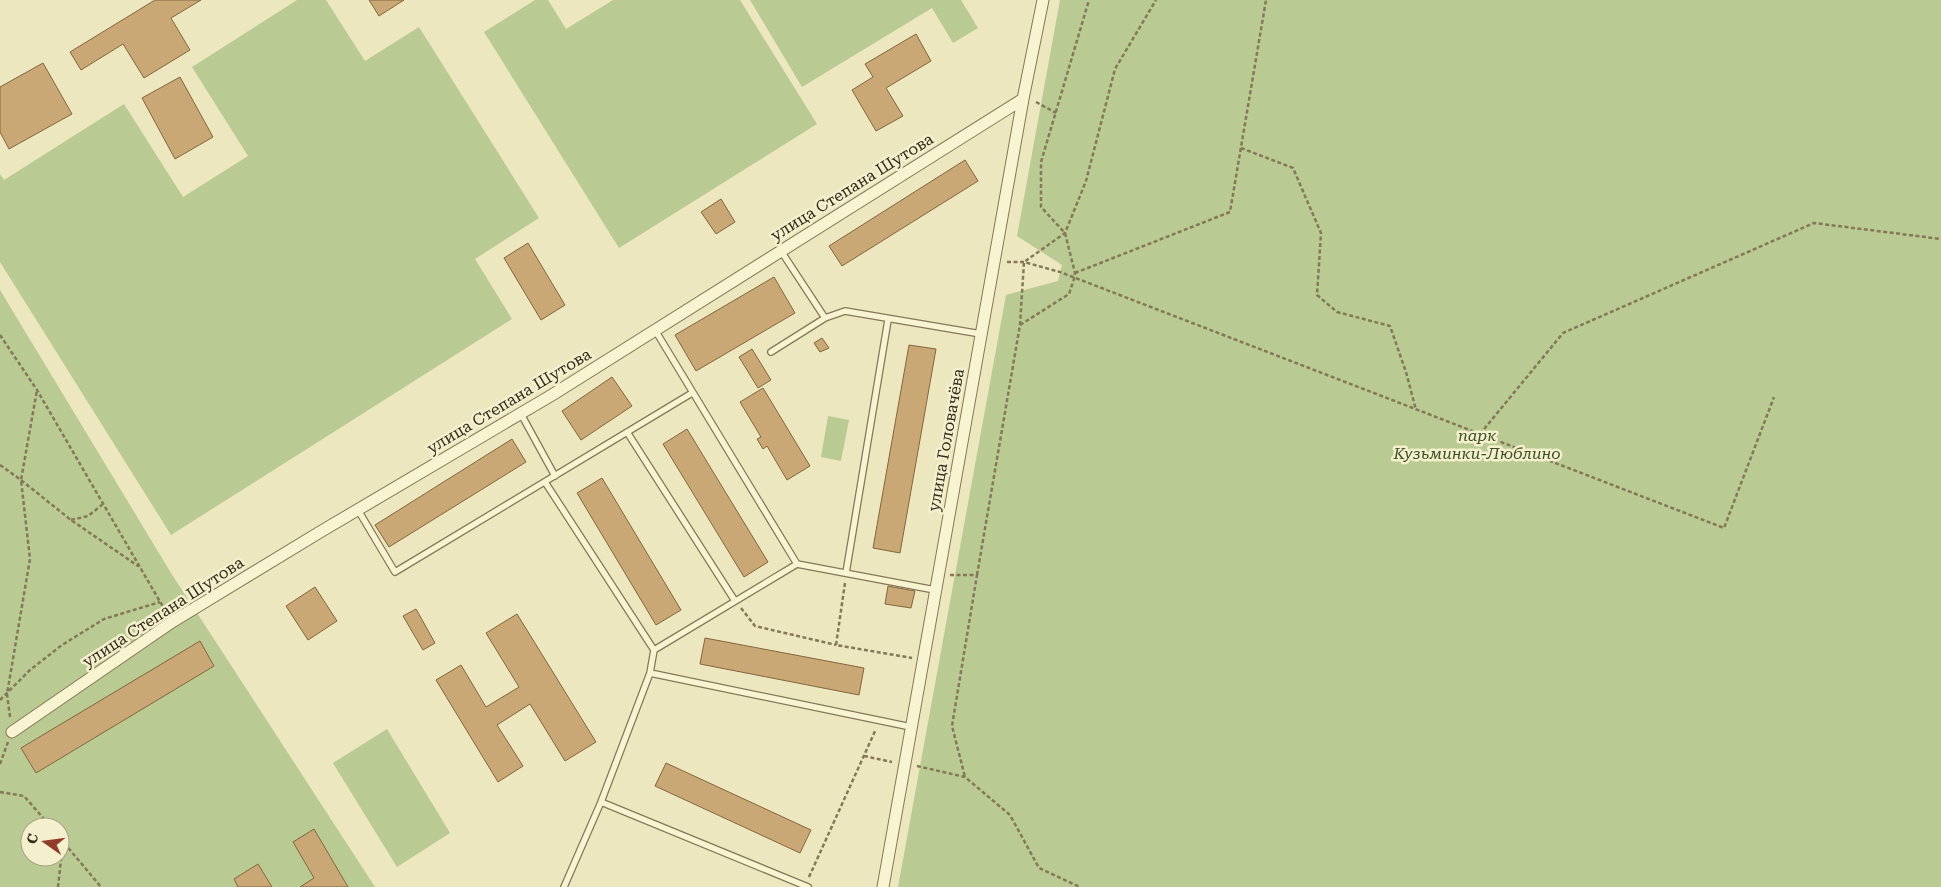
<svg xmlns="http://www.w3.org/2000/svg" width="1941" height="887" font-family="'Roboto Serif',serif">
<rect width="100%" height="100%" fill="#ece7be"/>
<!-- green -->
<path fill="#b9ca93" fill-rule="evenodd" d="M297,0H326L365,61L419,27L539,218L475,259L512,319L171,535L0,262V174L4,180L124,104L183,197L248,156L192,67Z
M535,0H548L566,29L613,0H740L817,124L619,248L484,32Z
M750,0H961L978,28L953,43L932,8L802,87Z
M1060,0H1941V887H898L1006,295L1058,281L1062,265L1017,236Z
M0,290L171,573L375,887H0ZM30,827H60V857H30Z
M828,416L849,420L841,461L821,457Z
M387,729L450,833L397,867L333,763Z"/>
<!-- building -->
<path fill="#caa875" stroke="#82663e" d="M155,0H201L171,18L190,50L144,78L123,44L81,70L70,52Z
M369,0H404L379,16Z
M916,34L931,61L886,88L903,116L876,131L852,90L873,77L865,64Z
M43,63L72,114L9,149L0,132V87Z
M180,77L213,137L175,159L142,98Z
M965,160L978,181L842,266L829,246Z
M721,199L735,222L716,234L701,212Z
M528,243L565,305L541,320L504,258Z
M774,277L795,313L696,371L675,335Z
M822,338L829,348L820,352L814,343Z
M909,345L936,349L900,553L873,548Z
M752,349L771,380L758,388L739,357Z
M612,377L632,406L581,440L562,411Z
M763,388L810,466L787,480L767,446L763,449L757,439L761,437L740,402Z
M687,429L768,562L744,577L663,444Z
M512,439L526,462L389,547L375,525Z
M602,478L681,610L656,625L577,493Z
M888,586L915,591L911,608L885,604Z
M315,587L337,621L308,640L286,606Z
M416,609L435,643L423,650L403,616Z
M517,614L596,742L565,761L530,704L497,725L523,766L498,782L436,680L461,665L486,707L519,687L486,633Z
M705,638L864,668L859,695L700,664Z
M200,641L214,666L36,773L21,748Z
M666,763L811,830L800,853L655,786Z
M314,829L348,887H300L314,878L293,842Z
M258,864L272,887H238L234,879Z"/>
<g fill="none" stroke-linecap="round" stroke-linejoin="round">
<defs>
<path id="lane" d="M781,251L825,318
M655,330L797,564L935,590
M771,352L825,318L845,311L981,334
M521,414L555,476
M627,432L735,601
M545,482L654,650L650,673L601,802L564,887
M358,510L395,572L692,393
M846,573L888,320
M654,650L797,564
M650,673L911,727
M601,802L808,887"/>
<path id="street" d="M12,732L172,622L320,532L552,395L1023,99
M883,887L1023,99L1043,0"/>
</defs>
<!-- lane casing -->
<use href="#lane" stroke="#847858" stroke-width="8"/>
<!-- street casing -->
<use href="#street" stroke="#847858" stroke-width="13"/>
<!-- path -->
<path stroke="#847858" stroke-width="2.5" stroke-dasharray="4 2.5" stroke-linecap="butt" d="M1036,102L1056,113
M1241,148L1293,168L1321,233L1317,295L1337,312L1390,326L1406,372L1416,410
M1007,262H1024L1060,272L1724,528L1774,397
M1075,273L1230,212L1266,0
M1020,325L1069,294L1074,279L1075,273L1065,233L1041,207V162L1089,0
M0,335L37,390L166,612
M1480,434L1563,333L1814,223L1941,239
M0,465L21,480L71,520L138,566
M71,520L88,516L103,504
M950,575H977L952,726L965,777
M977,575L1020,325L1024,262L1065,233L1086,181L1115,69L1156,0
M845,583L836,645L912,658
M741,608L755,626L836,645
M0,700L30,670L62,645L104,619L160,602
M10,717L7,694L30,559L21,480L37,390
M864,756L892,762
M0,764L8,742
M917,766L965,777L1010,815L1039,868L1080,887
M0,792L24,796L51,827
M60,838L101,887
M809,877L876,729
M58,887L63,842"/>
<!-- lane -->
<use href="#lane" stroke="#f8f3d1" stroke-width="5.5"/>
<!-- street -->
<use href="#street" stroke="#f8f3d1" stroke-width="11"/>
</g>
<g text-anchor="middle" dominant-baseline="central" stroke-width="5" stroke-linejoin="round" paint-order="stroke">
<!-- street labels -->
<g font-size="16" fill="#342c1c" stroke="#f4f0cd">
<text transform="translate(852 187) rotate(-32)">улица Степана Шутова</text>
<text transform="translate(509 401) rotate(-31)">улица Степана Шутова</text>
<text transform="translate(946 440) rotate(-80)">улица Головачёва</text>
<text transform="translate(163 612) rotate(-33)">улица Степана Шутова</text>
</g>
<!-- park labels -->
<g font-size="16" font-style="italic" fill="#3c5023" stroke="#f4f0cd">
<text x="1477" y="435">парк<tspan x="1477" dy="18">Кузьминки-Люблино</tspan></text>
</g>
</g>
<!-- north arrow -->
<g transform="translate(45 842) rotate(284)"><circle r="24" fill="#f4f0cd" stroke="#a7a286"/>
<path d="M0-4L9 19L0 12L-9 19Z" fill="#913d29"/>
<text y="-8" font-size="14" font-weight="bold" text-anchor="middle" fill="#342c1c">С</text>
</g>
</svg>
